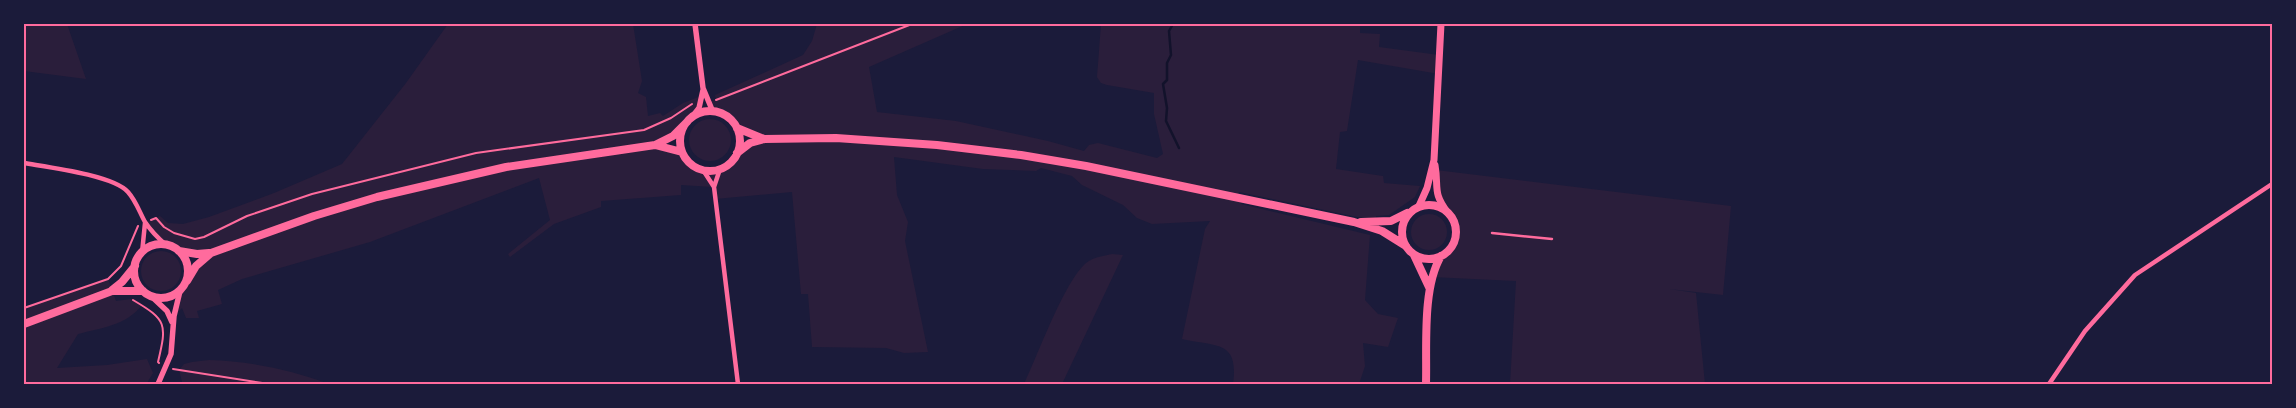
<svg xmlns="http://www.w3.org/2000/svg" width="2296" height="408" font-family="'Titillium Web',sans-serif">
<rect width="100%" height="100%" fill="#1b1b3a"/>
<!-- green -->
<path fill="#2a1e3b" d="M24,24H67L86,79L24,71Z
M448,24H633L642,81L638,93L646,97L648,116L660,113L663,116L683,103L701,96L692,117L656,144L682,152L694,167L712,171L727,165L737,153L763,139L737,128L727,117L713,112L708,102L716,100L715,95L803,55L812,41L817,24H967L869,67L877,112L956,121L1048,141L1084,151L1089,145L1098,143L1157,158L1163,154L1154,114V93L1107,85L1101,83L1097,77L1101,24H1360V33L1380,34L1379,47L1439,55V74L1358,60L1347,131L1340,132L1336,169L1383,176L1384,183L1420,186L1415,197L1389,215L1376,216V219L1357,217L1239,192L1237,198L1241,204L1370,235L1365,300L1378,314L1398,318L1388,347L1363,343L1365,366L1359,384H1233C1239,340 1217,347 1182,339L1205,229L1210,221L1152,224L1137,218L1123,205L1082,185L1072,176L1041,168L1036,171L983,169L894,157L897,195L908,222L905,241L928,352L904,353L886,348L812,347L808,294H801L792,192L715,199L713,187L681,185V195L601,201V207L554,224L510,257L508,254L550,220L539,178L370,242L242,279L218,290L222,304L197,311L199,318H186L182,308L174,316C181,289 188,277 206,256C172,249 169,248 145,222L160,216L168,223L183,224L209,217L274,193L342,164L406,83Z
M689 140a21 21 0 1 1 42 0a21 21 0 1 1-42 0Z
M1436,170L1731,206L1723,295L1669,289L1696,293L1705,384H1510L1516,281L1432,277L1441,256L1452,245L1456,237L1453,219L1439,201Z
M1411 232a18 18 0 1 1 36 0a18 18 0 1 1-36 0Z
M141 271a20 20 0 1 1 40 0a20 20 0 1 1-40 0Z
M1112,254L1123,255L1062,384H1024C1038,355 1064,282 1086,263C1094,257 1103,256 1112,254Z
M108,279L116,301L131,299L142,305C127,325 101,328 78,334L57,368L107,365L147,359L153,373L147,383L24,384V308Z
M209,360C249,361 291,370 329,384H187L182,382L179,370L184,364L192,362Z"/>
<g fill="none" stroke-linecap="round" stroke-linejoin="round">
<!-- stream -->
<path stroke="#12122b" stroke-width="2.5" d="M1173,24L1169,31L1171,55L1167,63V80L1163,84L1167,108L1166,121L1179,148"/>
<!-- path -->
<path stroke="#ff6b9d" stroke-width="2" d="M716,100L912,24
M151,220L156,218L164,227L174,233L195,239L204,237L247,216L312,194L476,153L644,130L671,118L692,104
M133,300C167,320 167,324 158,362L159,363
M24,308L108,279L121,266L138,226
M173,369L269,384"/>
<!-- service -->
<path stroke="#ff6b9d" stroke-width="2.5" d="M1492,233L1552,239"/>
<!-- minor -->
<path stroke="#ff6b9d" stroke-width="4.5" d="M24,163C47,167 113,175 128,192C136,201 139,211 145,222C151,231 158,238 166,245
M703,170L714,187L738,384
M714,187L720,169
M142,253L145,223
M2049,384L2085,331L2135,275L2272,184"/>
<!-- tertiary -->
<path stroke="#ff6b9d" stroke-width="5.5" d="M695,24L703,88L713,112
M692,117L699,108L703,90
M151,296L167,311L172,322
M158,384L171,354L174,316L180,291"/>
<!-- secondary -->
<path stroke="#ff6b9d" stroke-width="7" d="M1435,165C1439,188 1432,192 1448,213
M1419,206L1427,188L1434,160L1441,24"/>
<!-- primary -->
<path stroke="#ff6b9d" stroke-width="8" d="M680 141a30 30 0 1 1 60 0a30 30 0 1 1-60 0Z
M737,128L764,139
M655,145L682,152
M737,153L750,143L764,139L836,138L937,145L1021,155L1086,166L1354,222L1382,231L1406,246
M1402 232a27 27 0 1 1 54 0a27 27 0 1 1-54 0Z
M1361,222L1391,221L1407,213
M134 271a27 27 0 1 1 54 0a27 27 0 1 1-54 0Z
M179,251L197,254L209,253
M1414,255L1429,287
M187,281L196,266L211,253L314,216L377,197L506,167L655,145L673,136L687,122
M112,290L122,282L135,266
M24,324L112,291H143
M1426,384C1427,346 1422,288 1441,256"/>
</g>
<!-- border -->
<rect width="2296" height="408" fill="none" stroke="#1b1b3a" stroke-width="50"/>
<rect x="25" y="25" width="2246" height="358" fill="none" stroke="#ff6b9d" stroke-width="2"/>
</svg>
